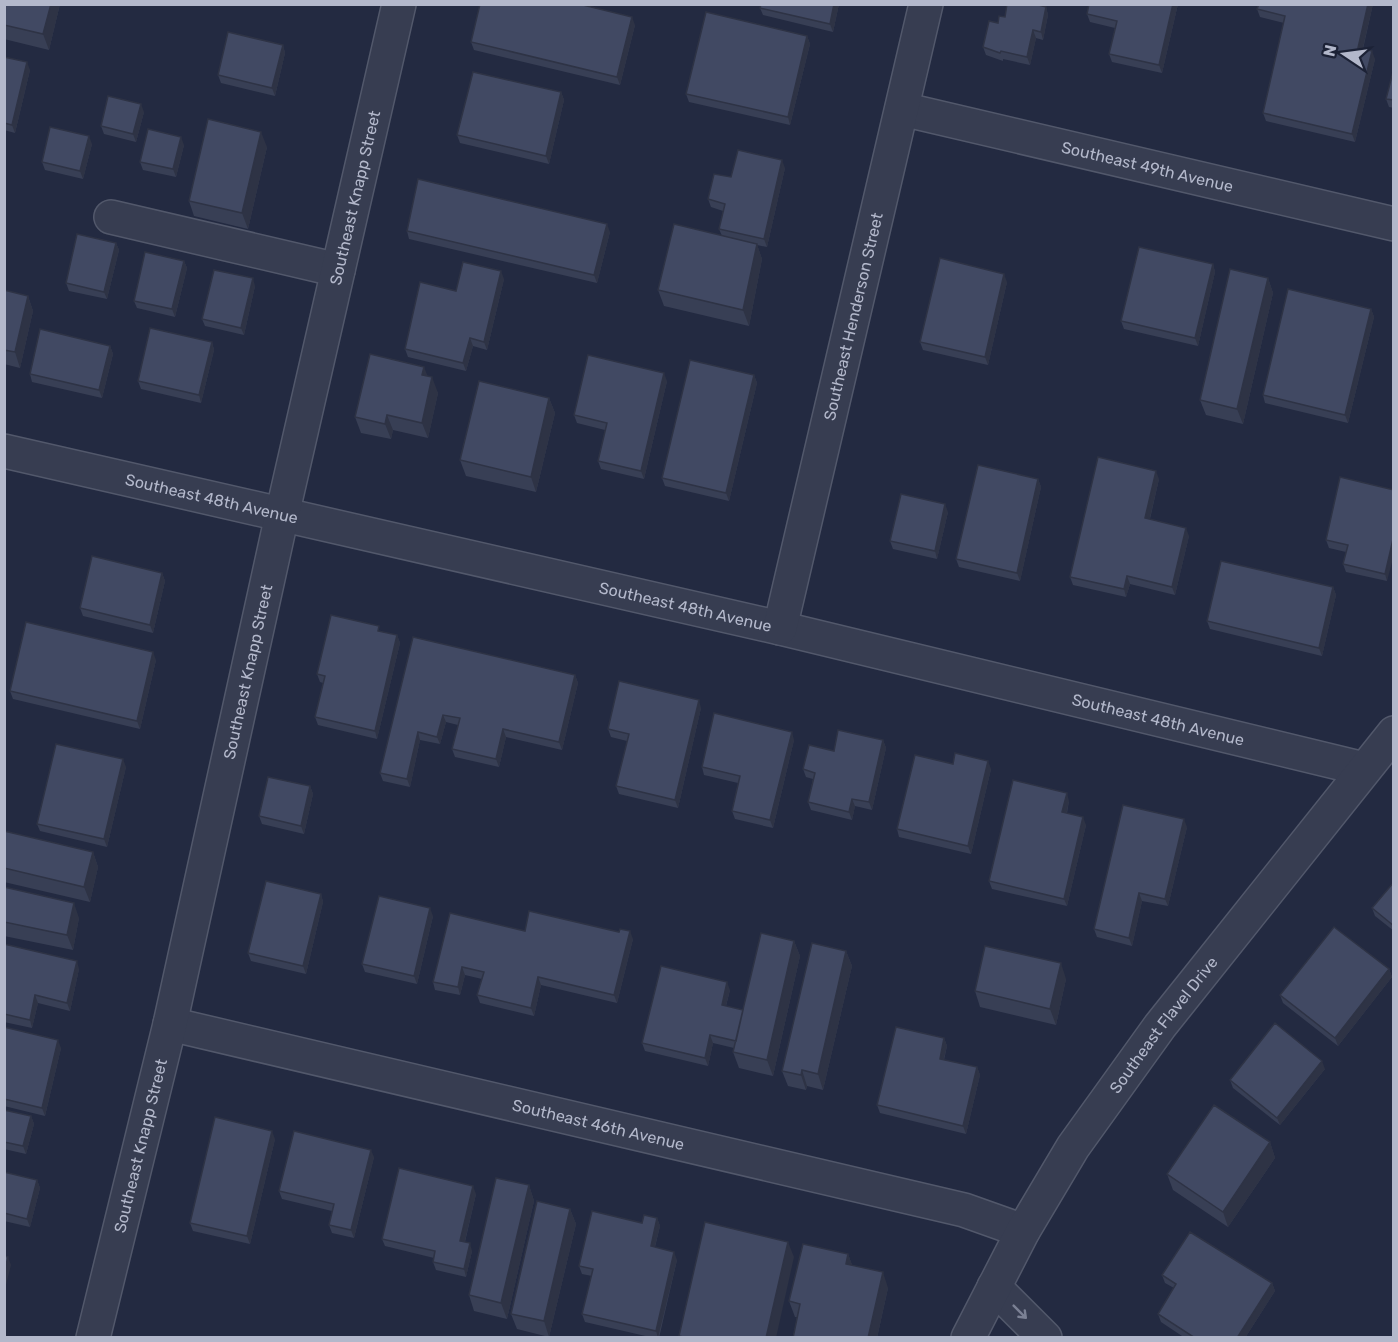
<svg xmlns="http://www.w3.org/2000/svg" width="1398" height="1342" font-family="Rubik,sans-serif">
<rect width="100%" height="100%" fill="#232a41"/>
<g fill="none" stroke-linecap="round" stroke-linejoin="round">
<defs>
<g id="minor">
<path id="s1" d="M902,109L1394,224"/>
<path d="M111,217L338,270"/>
<path id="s2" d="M4,451L780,628L1364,769"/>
<path id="s3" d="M780,628L926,4"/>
<path id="s4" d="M170,1024L964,1210L1023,1231"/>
<path d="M994,1287L1045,1338"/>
<path id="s5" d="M93,1338L170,1024L282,515L399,4"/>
<path id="s6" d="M968,1338L1023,1231L1073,1147L1160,1026L1394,733"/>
</g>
</defs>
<!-- minor casing -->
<use href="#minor" stroke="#52586b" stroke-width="36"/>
<!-- minor -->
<use href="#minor" stroke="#373d51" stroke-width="33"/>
</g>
<!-- wall -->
<path fill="#383f55" d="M4,4H60L49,50L4,39Z
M761,4H839L833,32L763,15L760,8Z
M1178,4L1162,73L1112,62L1109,54L1115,28L1090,22L1087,14Z
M1259,4H1373L1363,49L1375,59L1355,142L1266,121L1263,113L1284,23L1260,17L1257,9Z
M1046,7L1048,15L1043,40L1036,38L1030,65L1003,59V61L986,55L983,47L998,23L1005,17Z
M635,25L620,85L474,50L471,42Z
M807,36L810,44L790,125L689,102L686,94Z
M283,45L285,53L275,96L221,83L218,75Z
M4,57L30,70L15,133L4,130Z
M1394,68V108L1389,107L1386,99Z
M561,92L564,100L549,164L460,143L457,135Z
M144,112L136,142L104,134L101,126Z
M92,144L83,179L45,170L42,162Z
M184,145L176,177L143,170L140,162Z
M267,147L248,229L194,216L189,201Z
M785,168L767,247L757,245L762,259L749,326L664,306L658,290L722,236L719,229L723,211L711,207L708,199L731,177Z
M407,231L610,232L597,283L409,239Z
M116,243L119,250L107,299L69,291L66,283Z
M184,261L187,268L175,317L137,308L134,301Z
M1213,264L1215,272L1198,346L1124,329L1121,321Z
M1268,278L1273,293L1243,424L1206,415L1200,400Z
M504,279L487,350L473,346L466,371L408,357L405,349L456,291Z
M1007,282L988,365L923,350L920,342Z
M255,286L244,335L205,326L202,319Z
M4,290L28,296L33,311L20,368L4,364Z
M1371,309L1374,317L1348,423L1265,403L1263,395Z
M212,342L214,350L201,403L141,389L138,381Z
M110,346L113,354L102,398L32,382L30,374Z
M754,375L757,383L729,501L665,486L662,478Z
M428,376L438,393L428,438L393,430L391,439L361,433L355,417Z
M667,381L644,479L601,469L598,461L605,430L577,423L574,415Z
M549,398L555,413L536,492L466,476L460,460Z
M1038,479L1041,487L1020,581L959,567L956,559Z
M1159,479L1150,519L1189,536L1175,595L1130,584L1126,597L1073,585L1070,577Z
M1394,490L1387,581L1346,572L1343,564L1346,552L1329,548L1326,540Z
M948,512L937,559L893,549L890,541Z
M162,573L165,581L153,633L83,616L80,608Z
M1333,587L1336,595L1322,656L1210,629L1207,621Z
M381,632L397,635L400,643L377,739L318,725L315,717L323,683L320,682L317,674Z
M413,637L575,675L578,683L562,750L506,737L499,767L455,757L452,749L458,725L446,722L440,744L420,740L410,787L383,781L380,773Z
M156,660L140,729L13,699L10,691Z
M701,708L678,808L619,794L616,786L627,741L611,737L608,729Z
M794,740L773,828L735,819L732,811L738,783L704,775L702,767Z
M883,740L886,748L872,810L855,806L852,820L811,810L808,802L813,779L806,777L803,769L834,751Z
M953,764L991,769L971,854L899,837L897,829Z
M126,767L107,847L40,831L37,824Z
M310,786L313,794L304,834L262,824L259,816Z
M1069,801L1067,813L1086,825L1067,906L992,889L989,881Z
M1187,827L1168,906L1142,901L1132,946L1097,937L1094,929Z
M4,831L93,852L98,867L90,902L4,882Z
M1394,882V931L1375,916L1372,908Z
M4,887L79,918L73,950L4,936Z
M321,894L323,902L306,974L251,961L248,953Z
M433,916L417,984L365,972L362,964Z
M525,931L633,939L617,1003L541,985L534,1016L480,1003L477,995L482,979L465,975L460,995L435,990L433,982Z
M794,941L800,956L773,1076L739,1068L733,1052L734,1048L713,1043L708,1066L645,1051L642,1043L730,990L726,1006L743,1010Z
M4,944L79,969L70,1011L38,1003L32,1028L4,1022Z
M846,951L852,966L823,1090L807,1086L806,1090L788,1086L782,1071Z
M1389,969L1392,977L1338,1046L1283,1003L1280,995Z
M1066,979L1056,1025L980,1007L975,991Z
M4,1027L61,1048L45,1116L4,1106Z
M944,1038L947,1046L944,1060L977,1067L980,1075L966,1134L880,1113L877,1105Z
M1325,1069L1280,1125L1233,1088L1230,1080Z
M4,1110L31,1116L34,1124L26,1154L4,1149Z
M275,1139L250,1244L193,1231L190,1223Z
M1270,1142L1275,1158L1228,1227L1173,1190L1167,1174Z
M374,1157L354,1238L332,1233L329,1225L332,1211L282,1199L279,1191Z
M4,1172L37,1180L40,1188L30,1227L4,1221Z
M529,1185L534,1201L507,1319L474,1311L469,1295Z
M476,1194L465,1242L472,1251L466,1277L436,1270L433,1262L434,1258L385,1246L382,1239Z
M570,1209L576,1224L549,1337L517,1329L511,1314Z
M657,1218L660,1226L655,1247L677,1260L659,1338H654L585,1322L582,1314L592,1276L582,1274L579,1266L642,1223Z
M848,1254L852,1265L888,1288L877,1338H793L797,1317H795L789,1301Z
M1162,1275L1272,1283L1275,1291L1245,1338H1185L1161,1322L1158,1314L1174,1288L1165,1283Z"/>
<!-- shaded-wall -->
<path fill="#2e3345" d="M51,4H60L49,50L43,34Z
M834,4H839L833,32L830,24Z
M1173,4H1178L1162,73L1159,65Z
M1368,4H1373L1361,56L1358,48Z
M1046,7L1048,15L1043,40L1041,32Z
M632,17L635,25L620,85L617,77Z
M1033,30L1036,38L1030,65L1027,57Z
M807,36L810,44L790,125L788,117Z
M283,45L285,53L275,96L272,88Z
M1372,51L1375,59L1355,142L1352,134Z
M27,62L30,70L15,133L12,125Z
M561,92L564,100L549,164L546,156Z
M141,104L144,112L136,142L133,134Z
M261,132L267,147L248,229L242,213Z
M89,136L92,144L83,179L80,171Z
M181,137L184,145L176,177L173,169Z
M782,160L785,168L767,247L764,239Z
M607,224L610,232L597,283L594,275Z
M116,243L119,250L107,299L104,292Z
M757,244L762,259L749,326L743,310Z
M184,261L187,268L175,317L172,309Z
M1213,264L1215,272L1198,346L1195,338Z
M501,271L504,279L487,350L484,342Z
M1004,274L1007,282L988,365L985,357Z
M253,278L255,286L244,335L241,328Z
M1268,278L1273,293L1243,424L1237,409Z
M28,296L33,311L20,368L15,352Z
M1371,309L1374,317L1348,423L1345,415Z
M470,338L473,346L466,371L463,363Z
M212,342L214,350L201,403L199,395Z
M110,346L113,354L102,398L99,390Z
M424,367L430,382L422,375Z
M664,373L667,381L644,479L641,471Z
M754,375L757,383L729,501L726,493Z
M432,377L438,393L428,438L422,423Z
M549,398L555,413L536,492L531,477Z
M387,415L393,430L391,439L385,424Z
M1156,471L1159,479L1148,526L1145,518Z
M1038,479L1041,487L1020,581L1017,573Z
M945,504L948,512L937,559L935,551Z
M1186,528L1189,536L1175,595L1172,587Z
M1394,535V555L1387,581L1385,574Z
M162,573L165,581L153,633L150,625Z
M1127,576L1130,584L1126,597L1124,589Z
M1333,587L1336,595L1322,656L1319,648Z
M397,635L400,643L377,739L375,731Z
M153,652L156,660L140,729L137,721Z
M575,675L578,683L562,750L559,742Z
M699,700L701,708L678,808L675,800Z
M443,715L446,722L440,744L437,737Z
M503,729L506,737L499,767L496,759Z
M418,732L420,740L410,787L407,779Z
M792,732L794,740L773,828L770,820Z
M883,740L886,748L872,810L869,802Z
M123,759L126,767L107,847L104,839Z
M988,761L991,769L971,854L968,846Z
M310,786L313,794L304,834L301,826Z
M1067,793L1069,801L1065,820L1062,812Z
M852,799L855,806L852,820L849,812Z
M1083,817L1086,825L1067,906L1064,899Z
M1184,819L1187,827L1168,906L1165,899Z
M93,852L98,867L90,902L84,887Z
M1139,893L1142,901L1132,946L1129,938Z
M321,894L323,902L306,974L303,966Z
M74,903L79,918L73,950L67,935Z
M430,908L433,916L417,984L414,976Z
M630,931L633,939L617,1003L614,995Z
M794,941L800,956L773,1076L767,1060Z
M846,951L852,966L823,1090L818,1074Z
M77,961L79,969L70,1011L67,1003Z
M1061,963L1066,979L1056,1025L1050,1009Z
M462,967L465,975L460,995L458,987Z
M1389,969L1392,977L1338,1046L1335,1038Z
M538,977L541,985L534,1016L531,1008Z
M727,982L730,990L724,1013L722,1005Z
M35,995L38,1003L32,1028L30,1020Z
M710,1035L713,1043L708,1066L705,1058Z
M944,1038L947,1046L942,1066L940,1059Z
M58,1040L61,1048L45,1116L42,1108Z
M1322,1061L1325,1069L1280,1125L1277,1118Z
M977,1067L980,1075L966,1134L963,1126Z
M802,1070L807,1086L806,1090L801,1075Z
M31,1116L34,1124L26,1154L23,1146Z
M272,1131L275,1139L250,1244L247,1236Z
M1270,1142L1275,1158L1228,1227L1223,1212Z
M371,1150L374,1157L354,1238L351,1230Z
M37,1180L40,1188L30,1227L27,1219Z
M529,1185L534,1201L507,1319L501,1303Z
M473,1186L476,1194L463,1249L460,1241Z
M570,1209L576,1224L549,1337L544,1321Z
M657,1218L660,1226L653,1254L651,1246Z
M788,1242L794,1257L776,1338H766Z
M470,1243L472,1251L466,1277L464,1269Z
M674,1252L677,1260L658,1338L656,1331Z
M848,1254L854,1270L846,1264Z
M8,1257L11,1265L4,1293V1273Z
M883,1272L888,1288L877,1338H868Z
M1272,1283L1275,1291L1245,1338H1237Z"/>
<!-- building -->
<path fill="#414963" stroke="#2e3345" stroke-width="1.5" d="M4,4H51L43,34L4,25Z
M480,4H579L632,17L617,77L471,42Z
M761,4H834L830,24L760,8Z
M1007,4H1035L1046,7L1041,32L1033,30L1027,57L1001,51L1000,53L983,47L989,21L998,23L999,16L1005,17Z
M1089,4H1173L1159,65L1109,54L1117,21L1087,14Z
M1259,4H1368L1358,48L1372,51L1352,134L1263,113L1285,16L1257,9Z
M706,12L807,36L788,117L686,94Z
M228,32L283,45L272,88L218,75Z
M4,57L27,62L12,125L4,123Z
M1394,68V100L1386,99Z
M473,72L561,92L546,156L457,135Z
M108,96L141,104L133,134L101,126Z
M208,119L261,132L242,213L189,201Z
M50,127L89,136L80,171L42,162Z
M148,129L181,137L173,169L140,162Z
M738,150L782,160L764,239L719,229L725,204L708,199L714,174L731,177Z
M418,179L607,224L594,275L407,231Z
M674,224L757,244L743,310L658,290Z
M77,234L116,243L104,292L66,283Z
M1139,247L1213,264L1195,338L1121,321Z
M145,252L184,261L172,309L134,301Z
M940,258L1004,274L985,357L920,342Z
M463,262L501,271L484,342L470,338L463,363L405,349L420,282L456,291Z
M1230,269L1268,278L1237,409L1200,400Z
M214,270L253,278L241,328L202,319Z
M1288,289L1371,309L1345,415L1263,395Z
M4,290L28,296L15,352L4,350Z
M150,328L212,342L199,395L138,381Z
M40,329L110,346L99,390L30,374Z
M370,354L424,367L422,375L432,377L422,423L387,415L385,424L355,417Z
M588,355L664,373L641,471L598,461L607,423L574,415Z
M690,360L754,375L726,493L662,478Z
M479,381L549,398L531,477L460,460Z
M1098,457L1156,471L1145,518L1186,528L1172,587L1127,576L1124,589L1070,577Z
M978,465L1038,479L1017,573L956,559Z
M1340,477L1394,490V535L1385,574L1343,564L1348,545L1326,540Z
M901,494L945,504L935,551L890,541Z
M92,556L162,573L150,625L80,608Z
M1221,561L1333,587L1319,648L1207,621Z
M331,615L379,626L378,631L397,635L375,731L315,717L325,676L317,674Z
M26,622L153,652L137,721L10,691Z
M413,637L575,675L559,742L503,729L496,759L452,749L460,718L443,715L437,737L418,732L407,779L380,773Z
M619,681L699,700L675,800L616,786L629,734L608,729Z
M714,713L792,732L770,820L732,811L740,776L702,767Z
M838,730L883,740L869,802L852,799L849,812L808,802L815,773L803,769L809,745L834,751Z
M56,744L123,759L104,839L37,824Z
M955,753L988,761L968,846L897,829L915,755L953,764Z
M268,777L310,786L301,826L259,816Z
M1013,780L1067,793L1062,812L1083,817L1064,899L989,881Z
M1123,805L1184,819L1165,899L1139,893L1129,938L1094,929Z
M4,831L93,852L84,887L4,868Z
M266,881L321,894L303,966L248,953Z
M1394,882V926L1372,908Z
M4,887L74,903L67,935L4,922Z
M379,896L430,908L414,976L362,964Z
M529,911L619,932L620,929L630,931L614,995L538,977L531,1008L477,995L484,972L462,967L458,987L433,982L450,913L525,931Z
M1334,927L1389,969L1335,1038L1280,995Z
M761,933L794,941L767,1060L733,1052Z
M812,943L846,951L818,1074L802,1070L801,1075L782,1071Z
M4,944L77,961L67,1003L35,995L30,1020L4,1014Z
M985,946L1061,963L1050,1009L975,991Z
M661,966L727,982L722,1005L743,1010L736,1041L710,1035L705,1058L642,1043Z
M1275,1023L1322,1061L1277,1118L1230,1080Z
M4,1027L58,1040L42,1108L4,1099Z
M896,1027L944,1038L940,1059L977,1067L963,1126L877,1105Z
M1214,1105L1270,1142L1223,1212L1167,1174Z
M4,1110L31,1116L23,1146L4,1142Z
M215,1117L272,1131L247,1236L190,1223Z
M294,1131L371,1150L351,1230L329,1225L334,1204L279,1191Z
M399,1168L473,1186L460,1241L470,1243L464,1269L433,1262L435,1251L382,1239Z
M4,1172L37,1180L27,1219L4,1213Z
M496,1178L529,1185L501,1303L469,1295Z
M537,1201L570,1209L544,1321L511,1314Z
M592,1211L642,1223L644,1215L657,1218L651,1246L674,1252L656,1331L582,1314L593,1269L579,1266Z
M705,1222L788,1242L766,1338H687L679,1336Z
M1190,1232L1272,1283L1237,1338H1195L1158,1314L1176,1284L1162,1275Z
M803,1244L848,1254L846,1264L883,1272L868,1338H793L800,1304L789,1301Z
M4,1256L8,1257L4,1273Z"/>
<!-- one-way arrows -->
<defs><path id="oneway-shaft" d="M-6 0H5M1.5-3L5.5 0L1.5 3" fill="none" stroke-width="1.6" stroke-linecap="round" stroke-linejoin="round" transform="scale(1.5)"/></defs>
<use stroke="#7b8194" href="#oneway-shaft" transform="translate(1020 1312) rotate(45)"/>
<g text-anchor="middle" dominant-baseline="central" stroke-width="4.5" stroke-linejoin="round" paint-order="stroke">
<!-- street labels -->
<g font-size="16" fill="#b3b8cb" stroke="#1c2236">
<text stroke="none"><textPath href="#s1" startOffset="252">Southeast 49th Avenue</textPath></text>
<text stroke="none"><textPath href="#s5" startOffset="1170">Southeast Knapp Street</textPath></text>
<text stroke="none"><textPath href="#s3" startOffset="320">Southeast Henderson Street</textPath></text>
<text stroke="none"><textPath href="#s2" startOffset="213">Southeast 48th Avenue</textPath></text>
<text stroke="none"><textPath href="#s2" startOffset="699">Southeast 48th Avenue</textPath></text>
<text stroke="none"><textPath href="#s5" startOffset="684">Southeast Knapp Street</textPath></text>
<text stroke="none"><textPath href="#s2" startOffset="1185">Southeast 48th Avenue</textPath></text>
<text stroke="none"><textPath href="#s6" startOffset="370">Southeast Flavel Drive</textPath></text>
<text stroke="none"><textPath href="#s4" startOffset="440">Southeast 46th Avenue</textPath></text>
<text stroke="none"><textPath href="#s5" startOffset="198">Southeast Knapp Street</textPath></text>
</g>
</g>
<!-- border -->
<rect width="1398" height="1342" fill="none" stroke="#b3b8cb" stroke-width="12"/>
<!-- north arrow -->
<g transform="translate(1344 54) rotate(283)" stroke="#1c2236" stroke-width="4.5" paint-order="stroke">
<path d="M0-4.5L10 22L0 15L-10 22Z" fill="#b3b8cb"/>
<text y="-9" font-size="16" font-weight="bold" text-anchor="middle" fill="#b3b8cb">N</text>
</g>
</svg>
